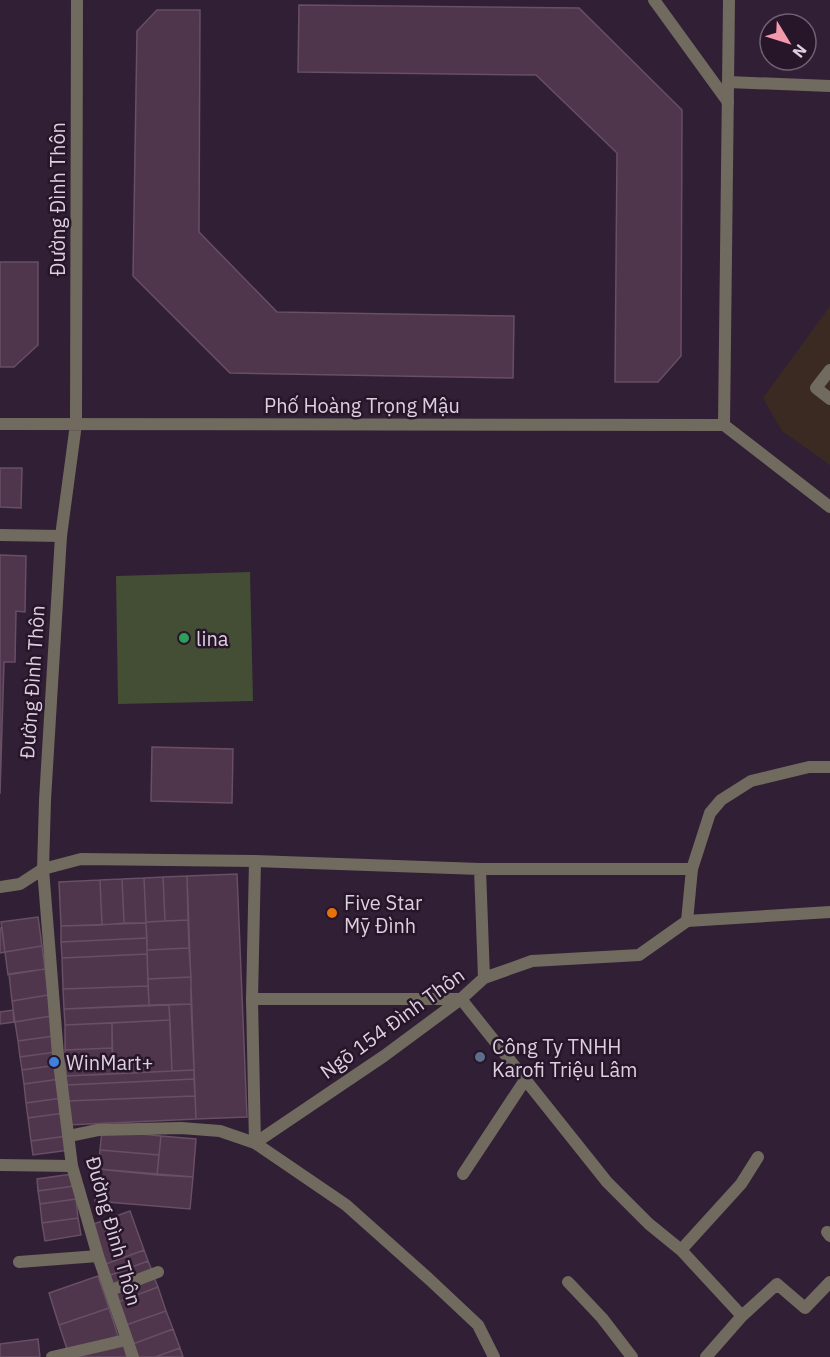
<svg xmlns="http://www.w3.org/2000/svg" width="830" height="1357" font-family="'IBM Plex Sans',sans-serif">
<rect width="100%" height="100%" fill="#311f35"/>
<!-- commercial -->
<path fill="#3b2a21" d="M830,306V465L782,431L763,398Z"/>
<!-- green -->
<path fill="#444e34" d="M250,572L253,701L118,704L116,576Z"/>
<!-- building -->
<path fill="#4f364c" stroke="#674f64" stroke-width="1.5" d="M299,5L579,8L682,110L681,356L658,382H615L617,153L536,75L298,72Z
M157,10H200L199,232L277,312L514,316L513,378L230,373L133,276L137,31Z
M0,262H38V345L14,367H0Z
M0,468H22L21,508L0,507Z
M0,555L26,556L25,612L16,611L15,662H4L0,794Z
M152,747L233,749L232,803L151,801Z
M237,874L247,1117L196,1119L187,876Z
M187,876L188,920L165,921L163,877Z
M163,877L165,921L146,922L144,878Z
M144,878L146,923H124L122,879Z
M122,879L124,923L102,925L100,880Z
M100,880L102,925L61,926L59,882Z
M38,917L42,946L5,952L1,922Z
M188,920L189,948L147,950L146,922Z
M146,923L147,938L61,942V926Z
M0,928H2L5,952L0,953Z
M147,938V954L62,958L61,942Z
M42,946L45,969L8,975L5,952Z
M189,948L191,977L148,979L147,950Z
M147,954L148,986L63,989L62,958Z
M45,969L48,995L12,1001L9,974Z
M191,977V1004L149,1005L148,979Z
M148,986L149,1005L64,1009L63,989Z
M48,995L51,1016L15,1022L12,1001Z
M191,1004L194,1070L172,1071L169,1005Z
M169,1005L170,1020L65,1025L64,1009Z
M13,1010L14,1022L0,1024V1012Z
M51,1016L54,1036L18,1041L15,1022Z
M170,1020L172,1071L113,1074L112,1023Z
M112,1023V1048L65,1050V1025Z
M54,1036L56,1052L20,1057L18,1041Z
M112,1048L113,1074L66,1076L65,1050Z
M56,1052L58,1065L22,1070L20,1057Z
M58,1065L60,1079L24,1084L22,1070Z
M194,1070V1079L67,1085L66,1076Z
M60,1079L62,1098L26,1103L24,1084Z
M194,1079L195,1096L67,1101V1085Z
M195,1096L196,1119L68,1125L67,1101Z
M62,1098L64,1113L28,1118L26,1103Z
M64,1113L67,1136L31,1141L28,1118Z
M102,1130L161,1136L159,1155L100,1150Z
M67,1136L69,1150L33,1155L31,1141Z
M161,1136L196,1139L193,1177L157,1175Z
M100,1150L159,1155L157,1175L98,1169Z
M98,1169L193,1177L190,1209L95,1201Z
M72,1174L74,1186L38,1191L37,1179Z
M74,1186L76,1199L40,1204L38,1191Z
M76,1199L78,1218L42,1223L40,1204Z
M130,1211L144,1250L106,1264L91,1225Z
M78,1218L81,1235L45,1241L42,1223Z
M144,1250L148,1261L108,1276L106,1264Z
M148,1261L153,1273L112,1288L108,1276Z
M153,1275L158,1287L118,1302L113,1289Z
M98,1276L109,1308L59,1325L49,1293Z
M158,1287L166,1311L126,1325L118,1302Z
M109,1308L118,1336L68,1352L59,1325Z
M166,1311L173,1329L133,1344L126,1325Z
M173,1329L180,1348L155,1357H138L133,1344Z
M38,1339L40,1357H0V1344Z
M123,1343L127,1357H76Z
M180,1348L183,1357H155Z"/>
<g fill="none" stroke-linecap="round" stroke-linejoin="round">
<!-- service -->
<path stroke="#706b5e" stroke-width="12" d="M654,0L728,102
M728,82L830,86
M830,370L816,388L830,399
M0,535L61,536
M692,869L710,813L721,800L751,781L809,767H830
M687,921L830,912
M461,999L607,1182L649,1224L681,1250L742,1316
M69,1136L98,1130L181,1128L220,1131L255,1143L346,1205L429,1279L478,1325L494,1357
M0,1165L72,1166
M463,1174L525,1080
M827,1232L830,1236
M681,1250L741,1184L758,1157
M19,1262L98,1256
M568,1282L602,1318L632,1357
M111,1290L158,1272
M52,1357L126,1340
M706,1357L742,1316L777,1284L805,1308L830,1282"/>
<!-- minor -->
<path stroke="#706b5e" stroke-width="12" d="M77,0L76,424L61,536L45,800L43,869L58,1055L72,1166L98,1256L133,1357
M0,424L724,425
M724,425L729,0
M724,425L830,507
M480,869L484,978
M0,887L20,884L43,869L81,859L255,861L480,869H692L687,921L639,955L532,961L484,978L461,999L384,1056L255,1143
M252,999H461
M255,1143L252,999L255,861"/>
</g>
<!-- markers -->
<circle fill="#2e9e5b" stroke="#27152a" stroke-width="2" cx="184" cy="638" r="6"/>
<circle fill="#e8710a" stroke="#27152a" stroke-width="2" cx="332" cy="913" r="6"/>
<circle fill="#5c6f8a" stroke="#27152a" stroke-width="2" cx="480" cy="1057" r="6"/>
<circle fill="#3f7fe0" stroke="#27152a" stroke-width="2" cx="54" cy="1062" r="6"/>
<g text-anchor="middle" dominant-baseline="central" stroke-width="5" stroke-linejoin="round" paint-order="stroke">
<!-- street labels -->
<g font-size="20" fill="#dcd0df" stroke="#27152a">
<text transform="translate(57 199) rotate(-90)">Đường Đình Thôn</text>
<text x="362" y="405">Phố Hoàng Trọng Mậu</text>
<text transform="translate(32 682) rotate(-86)">Đường Đình Thôn</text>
<text transform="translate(392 1023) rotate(-36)">Ngõ 154 Đình Thôn</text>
<text transform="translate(114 1231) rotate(74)">Đường Đình Thôn</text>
</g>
<!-- poi labels -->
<g font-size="20" fill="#dcd0df" stroke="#27152a" text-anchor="start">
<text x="196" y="638">lina</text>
<text x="344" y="902">Five Star<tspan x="344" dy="23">Mỹ Đình</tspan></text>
<text x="492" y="1046">Công Ty TNHH<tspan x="492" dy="23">Karofi Triệu Lâm</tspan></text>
<text x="66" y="1062">WinMart+</text>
</g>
</g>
<!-- north arrow -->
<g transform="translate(788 42) rotate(128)"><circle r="28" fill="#27152a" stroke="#6f6072" stroke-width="1.5"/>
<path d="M0-4.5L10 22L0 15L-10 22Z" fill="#f39aaa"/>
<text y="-9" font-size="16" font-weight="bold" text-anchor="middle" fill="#dcd0df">N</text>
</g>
</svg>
